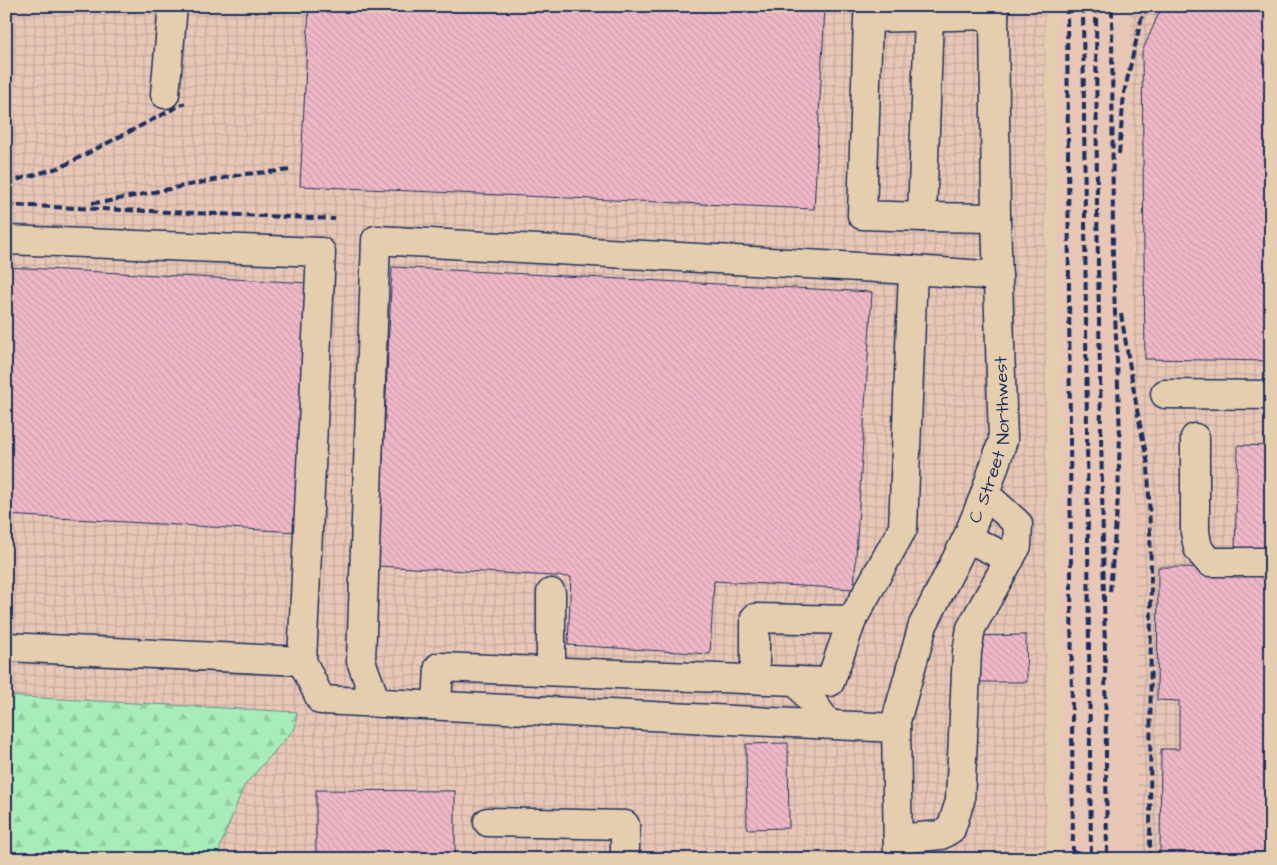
<svg xmlns="http://www.w3.org/2000/svg" width="1277" height="865" font-family="'Architects Daughter',sans-serif">
<defs>
<pattern id="industrial-grid" width="8" height="8" patternUnits="userSpaceOnUse" patternTransform="scale(1.25)"><rect width="8" height="8" fill="#e8c7b6"/><path d="M0 4h8M4 0v8" fill="none" stroke="#c6ab9f"/></pattern>
<pattern id="forest-firs" width="22" height="20" patternUnits="userSpaceOnUse" patternTransform="scale(1.25)"><rect width="22" height="20" fill="#a8edb9"/><path d="M5 1l3.5 6h-7zM16 11l3.5 6h-7z" fill="#90cca1"/></pattern>
<pattern id="building-back-hatch" width="6" height="6" patternUnits="userSpaceOnUse" patternTransform="scale(1.25)"><rect width="6" height="6" fill="#f0b7c7"/><path d="M-1 5l2 2M0 0l6 6M5-1l2 2" fill="none" stroke="#cd9ead"/></pattern>
</defs>
<rect width="100%" height="100%" fill="#e5ceae"/>
<filter id="ink" filterUnits="userSpaceOnUse"><feTurbulence type="fractalNoise" baseFrequency=".02" numOctaves="2"/><feDisplacementMap in="SourceGraphic" scale="10" xChannelSelector="R" yChannelSelector="G"/><feConvolveMatrix kernelMatrix="1 2 1 2 8 2 1 2 1" color-interpolation-filters="sRGB"/></filter>
<g filter="url(#ink)">
<!-- built -->
<path fill="#e8c7b6" d="M1056,6H1130L1138,859H1062Z"/>
<!-- industrial -->
<path fill="url(#industrial-grid)" d="M6,6H1045L1047,859H6Z
M1130,6H1271V859H1138Z"/>
<!-- forest -->
<path fill="url(#forest-firs)" stroke="#628e8c" d="M6,696L297,712L295,728L244,786L220,847L221,859H6Z"/>
<!-- building -->
<path fill="url(#building-back-hatch)" stroke="#1b2f5e" d="M309,6H825L814,209L300,186Z
M1162,6H1271V361L1145,359L1142,52Z
M6,267L310,283L297,532L6,515Z
M392,267L872,292L854,589L714,581L710,654L568,645L571,577L378,566Z
M1238,445L1271,446V552L1235,551Z
M1158,567L1271,568V859H1160L1161,749H1179V701L1157,700Z
M1026,635L1027,682H974V636Z
M788,743L789,828L747,829L746,744Z
M316,790L455,791V859H316Z"/>
<g fill="none" stroke-linecap="round" stroke-linejoin="round">
<defs>
<g id="minor">
<path d="M994,15L868,18L862,215L922,217L996,218"/>
<path d="M165,94L173,6"/>
<path d="M922,217L929,16"/>
<path d="M6,240L321,252L302,661L6,647"/>
<path d="M1165,394L1271,395"/>
<path d="M1195,438V532L1198,548L1203,555L1209,562H1271"/>
<path d="M967,538L1010,559"/>
<path d="M551,593V671"/>
<path d="M852,620L903,528L913,270L998,276"/>
<path d="M302,661L321,700L896,728"/>
<path d="M755,679V618L852,620L830,682L797,681"/>
<path d="M376,702L361,661L376,240L913,270"/>
<path d="M437,705L439,667L797,681L828,724"/>
<path d="M488,822L625,825V859"/>
<path d="M898,839L941,835L951,829L960,801L967,652L971,628L1017,546L1018,524L985,494"/>
<path id="s1" d="M898,859L896,721L923,625L967,538L985,494L1003,440L996,218L994,6"/>
</g>
</defs>
<!-- minor casing -->
<use href="#minor" stroke="#1b2f5e" stroke-width="31"/>
<!-- minor -->
<use href="#minor" stroke="#e5ceae" stroke-width="28"/>
<!-- rail -->
<path stroke="#1b2f5e" stroke-width="4" stroke-dasharray="8 4" stroke-linecap="butt" d="M1067,6L1073,859
M1083,6L1091,859
M1096,6L1097,207L1105,655L1107,859
M1119,154L1124,93L1142,16L1148,6
M6,183L61,167L185,103
M92,203L104,202L244,174L292,170
M6,205L335,219
M1121,314L1138,415L1148,464L1151,566L1150,859
M1110,592L1118,497L1120,435L1113,264L1112,6"/>
</g>
</g>
<g text-anchor="middle" dominant-baseline="central" stroke-width="5" stroke-linejoin="round" paint-order="stroke">
<!-- street labels -->
<g font-size="18" fill="#1b2f5e" stroke="#e5ceae">
<text stroke="none"><textPath href="#s1" startOffset="438">C Street Northwest</textPath></text>
</g>
</g>
<!-- margin -->
<rect width="1277" height="865" fill="none" stroke="#e5ceae" stroke-width="25"/>
<rect x="12" y="12" width="1252" height="840" fill="none" stroke="#1b2f5e" stroke-width="2" filter="url(#ink)"/>
</svg>
